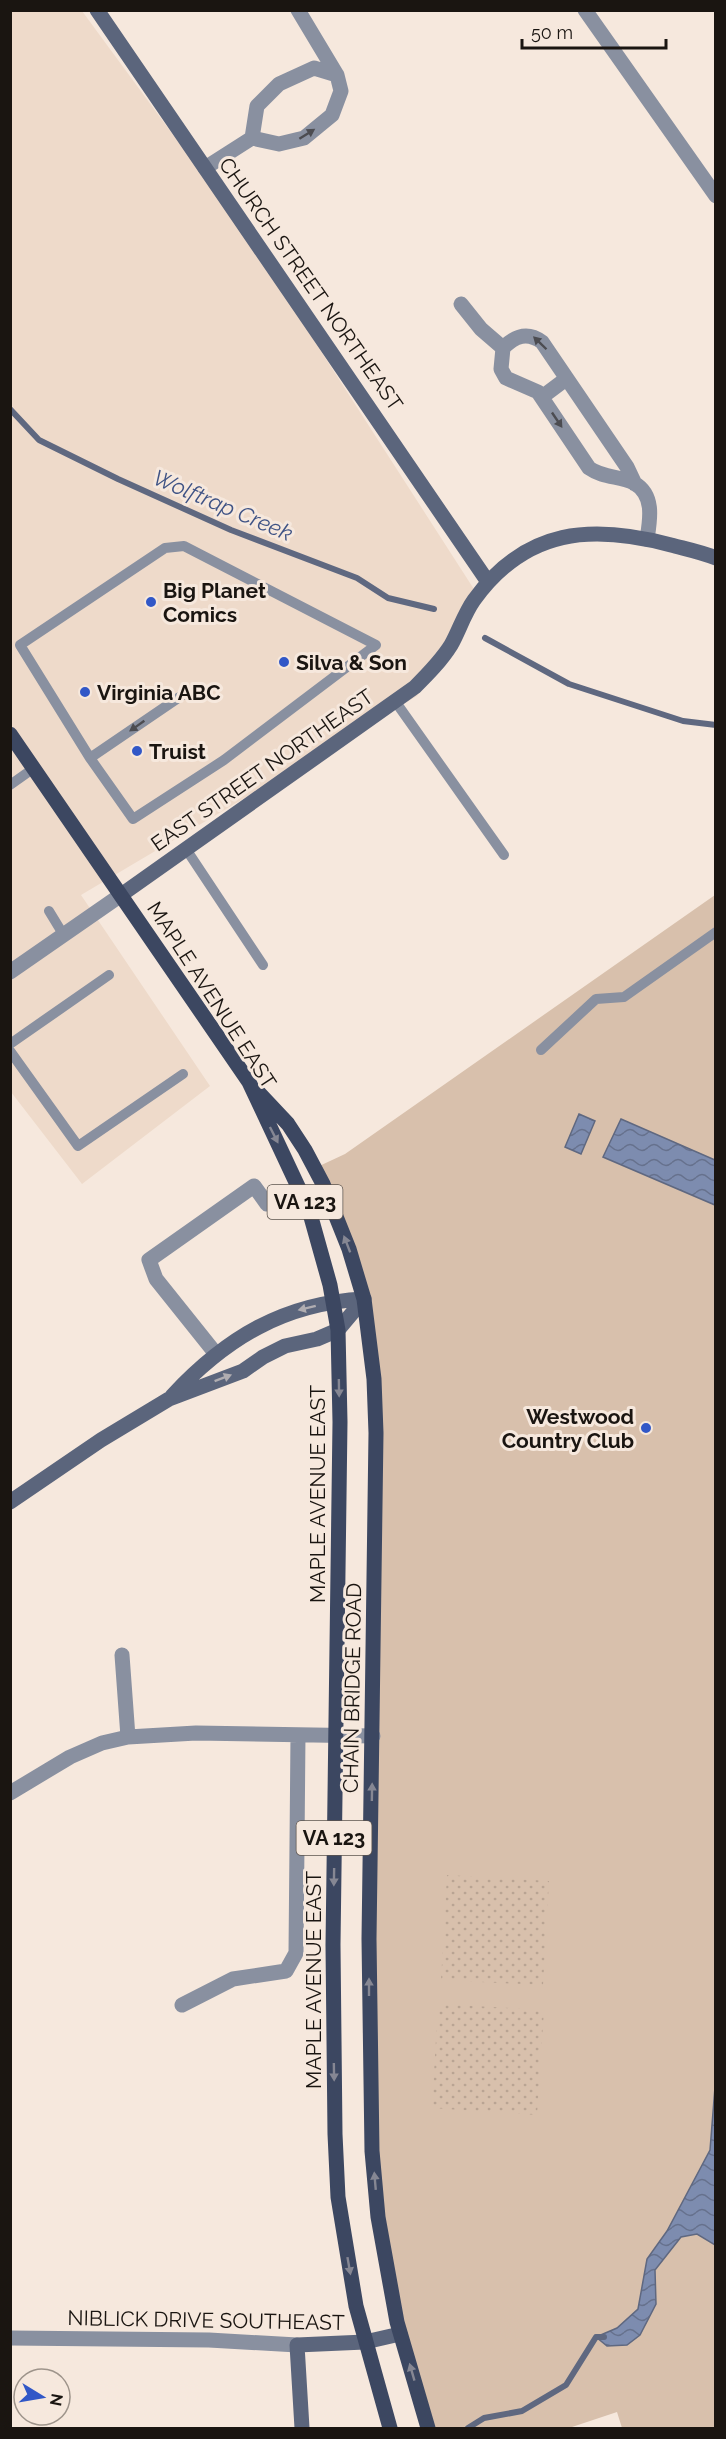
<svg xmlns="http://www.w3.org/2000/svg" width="726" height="2439" font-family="Raleway,sans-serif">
<defs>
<pattern id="park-dots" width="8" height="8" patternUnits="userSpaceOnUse" patternTransform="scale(1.5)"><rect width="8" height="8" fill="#d8c0ac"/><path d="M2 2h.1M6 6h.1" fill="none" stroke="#b9a493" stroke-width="1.8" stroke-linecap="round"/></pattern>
<pattern id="water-waves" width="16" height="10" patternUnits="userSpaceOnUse" patternTransform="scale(1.5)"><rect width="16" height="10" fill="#7d8caf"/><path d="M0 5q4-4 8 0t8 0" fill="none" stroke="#66718d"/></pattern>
</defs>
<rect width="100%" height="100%" fill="#f6e8dd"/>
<!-- built -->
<path fill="#eedaca" d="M11,11H82L243,230L479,597L417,696L81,895L210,1086L82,1184L11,1092Z"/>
<!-- green -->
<path fill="#d8c0ac" d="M715,895V2428H622L617,2412L569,2428H428L400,2334L372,2151L376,1433L364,1300L315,1168L345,1154Z"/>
<!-- park -->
<path fill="url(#park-dots)" d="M447,1875L549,1881L543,1985L441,1980Z
M438,2004L544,2010L537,2115L432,2108Z"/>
<!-- water -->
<path fill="url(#water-waves)" stroke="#5f6880" stroke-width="1.5" d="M579,1114L595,1121L581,1154L565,1147Z
M621,1119L715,1160V1205L603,1157Z
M715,2087V2245L697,2234L681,2237L655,2270L656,2304L640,2335L627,2345L607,2346L596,2337L617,2328L638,2309L647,2259L667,2231L710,2150Z"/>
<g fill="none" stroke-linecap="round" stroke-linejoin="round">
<!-- stream -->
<path stroke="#5f6880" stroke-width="6" d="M10,409L39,440L118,479L231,530L357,578L388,598L434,609
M485,638L569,684L683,721L716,725
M468,2428L484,2418L522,2411L566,2385L596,2337H604"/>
<!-- lane -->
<path stroke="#8990a0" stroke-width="10" d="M184,546L376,645L224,760L133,819L90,758L20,645L165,548Z
M395,701L504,855
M90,758L184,694
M10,785L34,768
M186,849L263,965
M49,911L63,934
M10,1044L109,975
M541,1050L596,999L624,997L716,932
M10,1051L78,1146L183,1074"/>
<!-- street -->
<path stroke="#8990a0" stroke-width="15" d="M298,10L337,75
M585,10L716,196
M205,168L252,138L279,144L304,138L332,115L341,91L337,75L314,68L279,84L257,106L252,138
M461,304L481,329L503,348
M503,348L501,369L506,378L538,392L589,468C603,478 620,476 634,483C655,495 650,520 647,539
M503,348C515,336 527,331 542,342L627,467L635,484
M542,397L566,379
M10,972L121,895
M216,1354L156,1279L149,1260L254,1186L267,1204
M122,1655L128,1737
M10,1793L70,1757L102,1743L128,1737L196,1733L373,1736
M182,2005L233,1979L286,1971L296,1953L298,1735
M10,2338L209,2340L297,2345"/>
<!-- secondary -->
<path stroke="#5b657c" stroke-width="15" d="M97,10L488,582
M121,895L415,687C428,674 441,661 451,645C459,631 464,614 474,600C526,528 592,524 671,545C686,549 701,552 716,558
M172,1396C226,1338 284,1303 364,1299
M10,1502L101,1440L169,1399L243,1371L263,1357L285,1346L317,1339L338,1330L364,1299
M302,2428L297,2345L365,2342L400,2334"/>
<!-- primary -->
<path stroke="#3c4761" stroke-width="15" d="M10,734L249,1082L309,1210L330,1285L338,1330L340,1422L333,1945L335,2134L338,2197L356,2306L390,2428
M257,1091L288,1124L305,1150L323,1184L349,1249L364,1299L374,1379L376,1433L369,1939L372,2151L378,2217L397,2322L428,2428"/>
</g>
<!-- one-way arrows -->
<defs><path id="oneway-solid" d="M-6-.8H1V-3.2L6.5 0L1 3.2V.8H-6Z" transform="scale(1.5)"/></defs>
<g fill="#4c4c51">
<use href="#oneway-solid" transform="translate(307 134) rotate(-32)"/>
<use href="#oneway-solid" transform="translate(540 343) rotate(-136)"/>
<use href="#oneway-solid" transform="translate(557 420) rotate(56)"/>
<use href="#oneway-solid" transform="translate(137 726) rotate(145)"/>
</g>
<g fill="#868793">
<use href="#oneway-solid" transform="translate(274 1135) rotate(63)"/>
<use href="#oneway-solid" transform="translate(347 1244) rotate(-111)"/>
<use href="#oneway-solid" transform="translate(339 1388) rotate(89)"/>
<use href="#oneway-solid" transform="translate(372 1792) rotate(-89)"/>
<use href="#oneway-solid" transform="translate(334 1877) rotate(91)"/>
<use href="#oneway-solid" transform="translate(369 1987) rotate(-90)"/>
<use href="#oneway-solid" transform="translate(334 2072) rotate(89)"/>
<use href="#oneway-solid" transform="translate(375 2181) rotate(-95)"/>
<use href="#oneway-solid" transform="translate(349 2266) rotate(80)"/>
<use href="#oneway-solid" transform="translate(412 2372) rotate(-106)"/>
</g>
<g fill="#b0adb1">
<use href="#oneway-solid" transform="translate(307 1308) rotate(166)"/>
<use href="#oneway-solid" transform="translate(223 1378) rotate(-21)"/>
</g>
<!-- markers -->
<g fill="#3157c7" stroke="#f6e8dd" stroke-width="2">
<circle cx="151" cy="602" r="6"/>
<circle cx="284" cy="662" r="6"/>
<circle cx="85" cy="692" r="6"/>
<circle cx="137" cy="751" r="6"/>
<circle cx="646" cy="1428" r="6"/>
</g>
<g text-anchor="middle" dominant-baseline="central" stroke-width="6" stroke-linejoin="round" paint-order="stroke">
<!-- shield labels -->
<g fill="#f6e8dd" stroke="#5c544e" stroke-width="1.5">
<rect x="267.5" y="1185" width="75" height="34" rx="4.5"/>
<rect x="296.5" y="1821" width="75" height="34" rx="4.5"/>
</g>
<g font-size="20" font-weight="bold" fill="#1a1511">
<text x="305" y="1202">VA 123</text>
<text x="334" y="1838">VA 123</text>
</g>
<!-- street labels -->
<g font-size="21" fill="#1a1511" stroke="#f6e8dd">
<text transform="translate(311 284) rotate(55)">CHURCH STREET NORTHEAST</text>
<text transform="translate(262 770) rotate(-35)">EAST STREET NORTHEAST</text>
<text transform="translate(212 995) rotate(57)">MAPLE AVENUE EAST</text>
<text transform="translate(317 1494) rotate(-90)">MAPLE AVENUE EAST</text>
<text transform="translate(352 1688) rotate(-89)">CHAIN BRIDGE ROAD</text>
<text transform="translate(313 1980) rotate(-90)">MAPLE AVENUE EAST</text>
<text transform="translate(206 2320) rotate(1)">NIBLICK DRIVE SOUTHEAST</text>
</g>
<!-- poi labels -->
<g font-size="21" font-weight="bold" fill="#1a1511" stroke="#f6e8dd" text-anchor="start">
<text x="163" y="590">Big Planet<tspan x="163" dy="24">Comics</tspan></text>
<text x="296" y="662">Silva &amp; Son</text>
<text x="97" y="692">Virginia ABC</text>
<text x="149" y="751">Truist</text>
<text x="634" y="1416" text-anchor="end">Westwood<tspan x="634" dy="24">Country Club</tspan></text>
</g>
<!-- water labels -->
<g font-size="22" font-style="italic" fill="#3f5385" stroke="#f6e8dd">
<text transform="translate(223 505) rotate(23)">Wolftrap Creek</text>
</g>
</g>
<!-- border -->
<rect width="726" height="2439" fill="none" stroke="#1a1511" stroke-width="24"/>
<!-- north arrow -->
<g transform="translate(42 2397) rotate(101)"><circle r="28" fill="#f6e8dd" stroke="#9e948b" stroke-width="1.5"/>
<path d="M0-4.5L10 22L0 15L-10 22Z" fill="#3157c7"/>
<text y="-9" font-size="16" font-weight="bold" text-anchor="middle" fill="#1a1511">N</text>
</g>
<!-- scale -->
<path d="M522 39v9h144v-9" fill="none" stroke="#1a1511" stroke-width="3"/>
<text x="531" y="39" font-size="18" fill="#1a1511" stroke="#f6e8dd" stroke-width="4.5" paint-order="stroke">50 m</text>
</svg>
